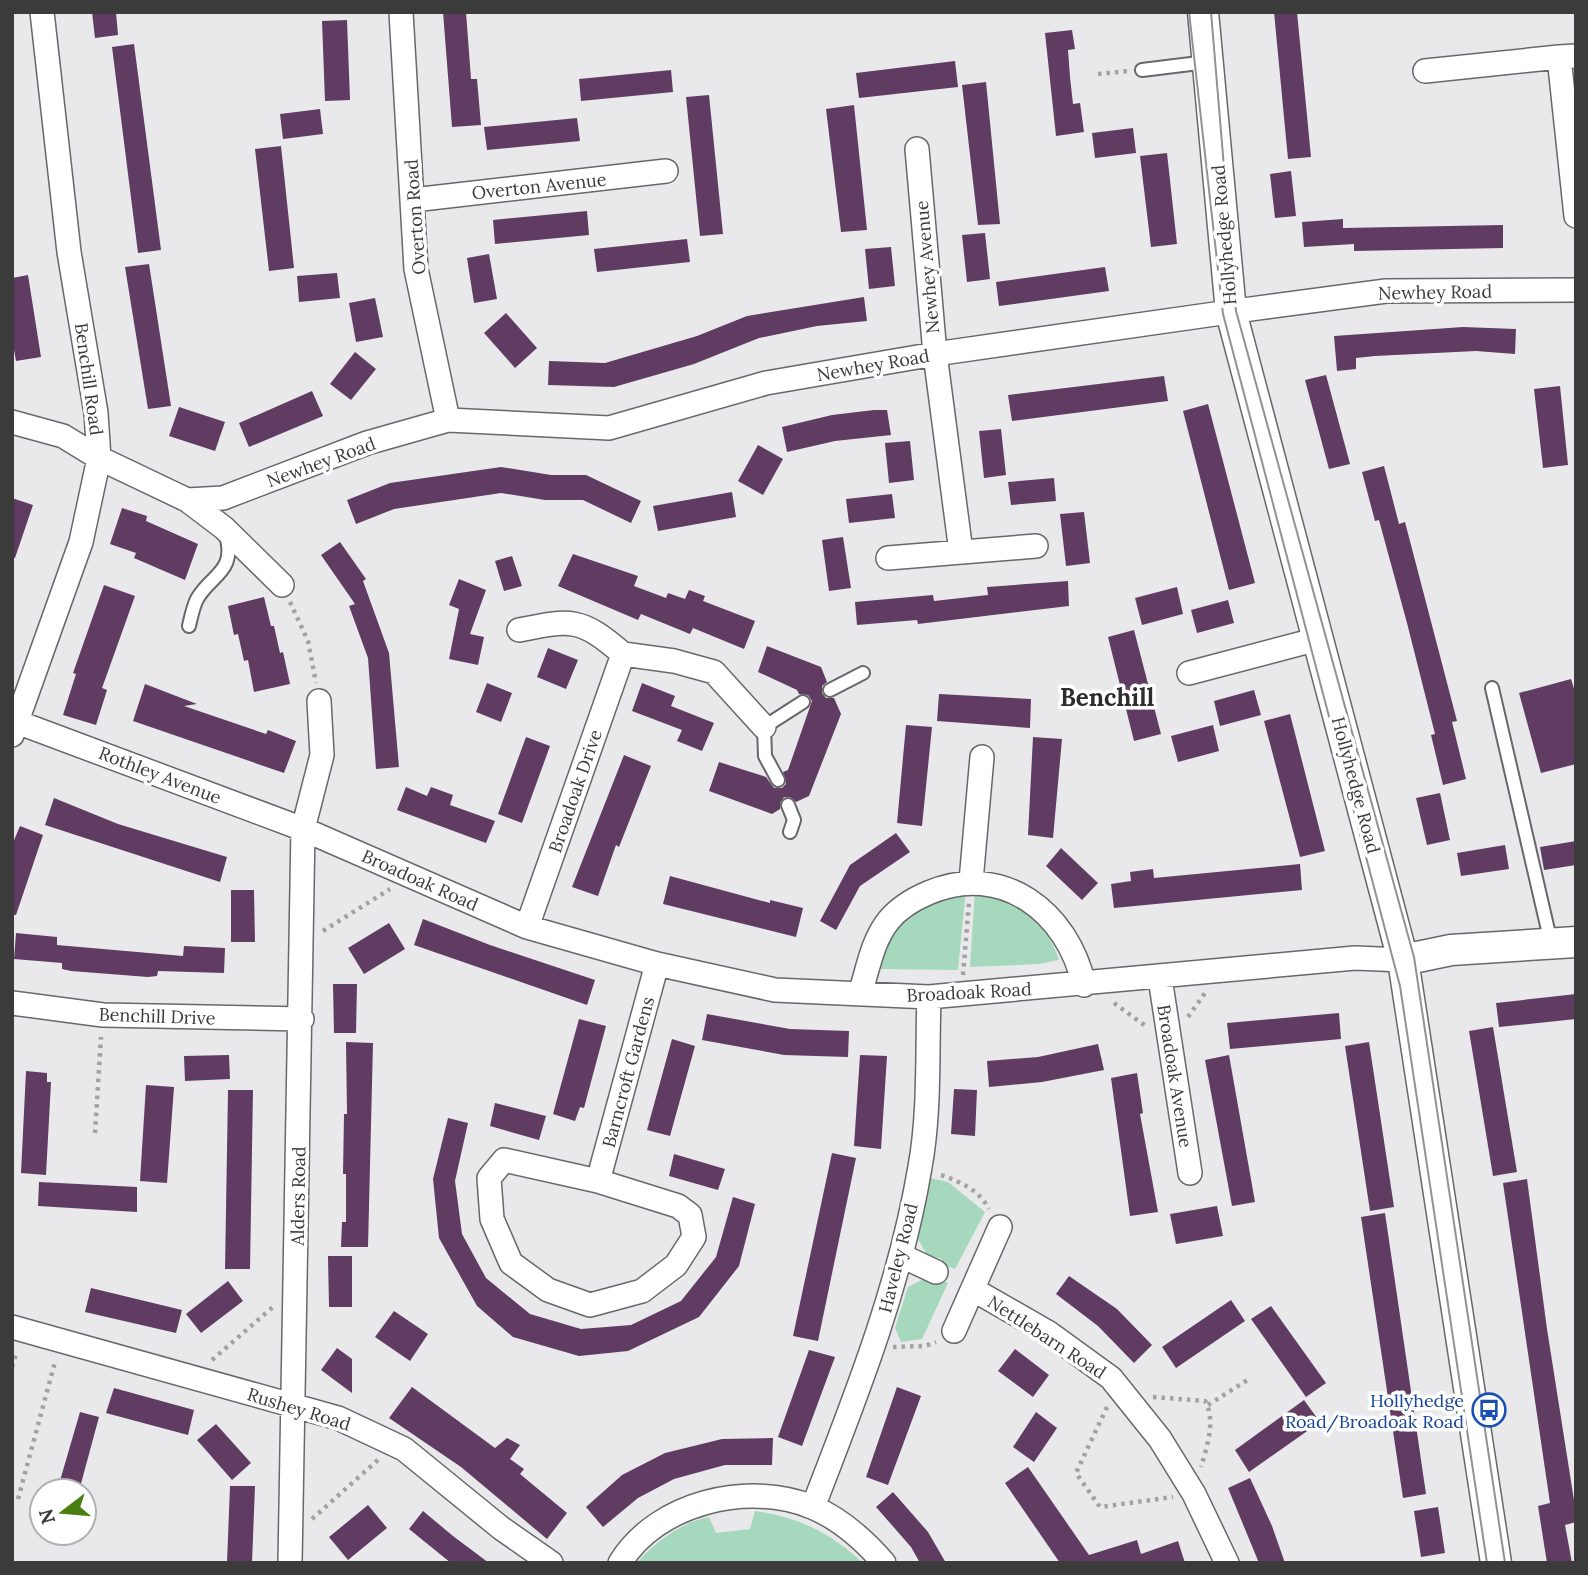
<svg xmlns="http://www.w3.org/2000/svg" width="1588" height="1575" font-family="Lora,serif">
<rect width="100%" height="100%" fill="#e9e9ec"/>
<!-- green -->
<path fill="#a5d8bd" d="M975,888C1015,904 1045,917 1059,960L1038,964L970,967Z
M966,889L958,970L875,969C887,908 913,907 966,889Z
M925,1177L948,1182L985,1212L955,1269L941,1264L942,1259L927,1255L918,1239Z
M931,1275L948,1283L922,1339L901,1342L895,1328L908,1287Z
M755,1511C798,1517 831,1533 863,1563H636C655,1543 681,1522 709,1517L716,1533L750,1529Z"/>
<!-- building -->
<path fill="#603c62" d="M92,12H116L118,35L95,38Z
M443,12H466L471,79H477L481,125L452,127Z
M1274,12H1297L1311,157L1288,159Z
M347,20L350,100L325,101L322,21Z
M1072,30L1075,49L1068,50L1070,77L1073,104L1080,103L1084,132L1056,136L1045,33Z
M134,44L161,250L138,253L112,47Z
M955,61L958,87L859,98L856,73Z
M671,70L673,92L581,101L579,79Z
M986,82L1000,224L978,225L962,85Z
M709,95L723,234L700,236L686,97Z
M854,105L867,230L841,232L826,109Z
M320,109L323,134L283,139L280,114Z
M577,118L580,141L487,150L484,127Z
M1133,128L1136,153L1095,158L1092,133Z
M281,146L294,268L269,271L255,149Z
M1167,153L1177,244L1151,247L1140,156Z
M1291,171L1296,216L1275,218L1270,174Z
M587,211L589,235L495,244L493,220Z
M1343,219V228L1503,225V248L1354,251V244L1304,247L1302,222Z
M985,233L990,279L967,282L962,235Z
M687,239L690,262L597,272L594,249Z
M891,247L895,286L869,289L865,249Z
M489,254L497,299L474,303L467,258Z
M149,264L171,406L148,409L125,267Z
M1105,267L1109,291L999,306L996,282Z
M337,273L340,298L299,302L297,276Z
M28,275L41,357L16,361L12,339V278Z
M864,297L867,321L817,326L759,338L694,364L614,387L548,385L549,361L605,363L697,336L747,316Z
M375,298L383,337L356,342L349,303Z
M506,313L537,348L515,368L484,333Z
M1463,327L1516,329L1515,354L1476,351L1375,356L1356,358V369L1337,371L1334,336Z
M355,352L376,369L351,400L330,384Z
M1326,375L1350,464L1329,469L1305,380Z
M1164,376L1168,401L1012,421L1008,395Z
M1560,386L1568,465L1543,468L1534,389Z
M312,391L323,416L249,447L239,423Z
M1208,404L1255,583L1229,590L1183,411Z
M179,407L225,422L215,451L169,436Z
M874,410H887L891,435L835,441L787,452L782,427L832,415Z
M1001,429L1006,475L984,478L979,431Z
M910,441L914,480L889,483L885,443Z
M758,445L783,459L763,495L738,481Z
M1384,466L1399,524L1405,522L1457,721L1452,722L1466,779L1443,785L1431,735L1435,734L1407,623L1379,520L1375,521L1362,472Z
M501,467L551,475H586L641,501L631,523L583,500H545L501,493L394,509L356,524L347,500L390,483Z
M1054,478L1056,501L1011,505L1008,482Z
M732,492L736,517L658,531L653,506Z
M892,494L895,518L849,523L846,499Z
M12,498L33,505L15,558L12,557Z
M122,508L147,516L146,521L198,544L185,580L134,558L136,553L110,544Z
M1084,512L1090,563L1066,566L1060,514Z
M843,537L851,588L829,591L822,540Z
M340,542L366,579L363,581L389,653L399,767L376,769L368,658L349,606L355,604L321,555Z
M573,554L638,576L634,586L666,598L668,593L685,599L689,590L705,596L703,601L755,621L744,649L693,628L690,634L641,614L638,620L558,586Z
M512,556L522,586L504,591L495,561Z
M459,579L486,590L470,634L484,637L478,665L449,659L459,609L449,605Z
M1068,581L1069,606L918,624L917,620L857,625L855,602L933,595L934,601L988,595L987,587Z
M104,585L135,596L102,688L107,690L96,725L63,715L76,674L73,673Z
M1177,587L1183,614L1142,625L1135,598Z
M264,597L271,626H274L280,653L283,652L290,684L254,692L248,660L244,661L238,634L234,635L228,606Z
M1228,600L1234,623L1197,633L1191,610Z
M1134,630L1161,734L1134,741L1108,637Z
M767,646L821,667L827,682L822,686V693L826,698H834L841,714L809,796L796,802L790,797H784L780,803V809L772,814L709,791L719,762L766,777L774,788H782L786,784L783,772L788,770L812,701L808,695L799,694L797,690L758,672Z
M548,648L578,660L566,689L537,677Z
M1571,679L1576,695V764L1541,773L1519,693Z
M487,683L512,693L501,722L476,712Z
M642,683L675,696L671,706L714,723L702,751L677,741L682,730L632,711Z
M145,684L197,704L184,706L266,734L268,730L296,741L284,773L133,721Z
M1254,690L1261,715L1220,726L1214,701Z
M939,694L1031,699L1030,728L937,721Z
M1290,714L1325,851L1300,857L1264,721Z
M906,725L932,727L922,826L897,823Z
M1213,725L1219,751L1178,762L1171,736Z
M526,737L550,746L522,823L498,814Z
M1033,737L1062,739L1053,838L1028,835Z
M624,755L651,766L619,847L616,845L598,896L572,887Z
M406,787L427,796L431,787L453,795L450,805L495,821L486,843L397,810Z
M1440,793L1450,840L1427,845L1416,798Z
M54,798L118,824L227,857L220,882L45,825Z
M20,826L43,835L16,915H12V845Z
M896,833L910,852L860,886L836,930L820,921L850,865Z
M1576,841V865L1544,870L1540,847Z
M1505,845L1509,869L1461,876L1457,853Z
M1061,848L1098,883L1082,900L1046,866Z
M1300,864L1302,890L1114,908L1111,884L1131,881L1130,872L1153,869L1154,878Z
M670,876L770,903V900L803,908L796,937L663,904Z
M231,890H254L255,942H231Z
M423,919L490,945L595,980L587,1005L414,945Z
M389,923L405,949L364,974L348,948Z
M16,933L57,937V945L183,956L184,946L225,948L224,973L158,971L157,976L148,977L71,971L62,969V963L14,959Z
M333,984H357L356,1033H334Z
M1576,994V1019L1499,1027L1496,1003Z
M1339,1013L1341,1039L1230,1049L1227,1023Z
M707,1014L790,1029L849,1031L848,1057L784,1055L702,1040Z
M579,1019L606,1026L584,1108L580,1107L575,1121L553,1114Z
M1493,1027L1517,1172L1493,1176L1469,1031Z
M672,1039L695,1046L670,1136L647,1130Z
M346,1042L373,1043L368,1247H341L342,1222H346V1174H343L344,1114H347Z
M1369,1042L1394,1207L1370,1211L1345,1046Z
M1098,1044L1104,1070L1042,1082L989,1087L987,1061L1038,1057Z
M229,1055L230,1079L185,1081L184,1056Z
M860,1055L887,1056L881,1149L854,1146Z
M1229,1055L1255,1202L1232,1206L1205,1060Z
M26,1071L47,1073V1082H51L46,1175L21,1173Z
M1137,1073L1143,1113L1140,1114L1158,1212L1130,1216L1111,1078Z
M146,1085L174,1087L167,1183L140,1181Z
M954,1089L977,1090L975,1136L951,1134Z
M228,1090H253L250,1269H225Z
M495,1103L546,1116L539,1140L490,1126Z
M448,1118L468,1123L455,1181L462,1234L486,1278L530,1314L581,1329L631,1325L681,1301L716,1257L733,1197L755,1204L739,1266L699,1317L628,1351L579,1356L513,1337L477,1306L439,1238L433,1179Z
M832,1153L856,1158L818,1341L793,1336Z
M674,1154L725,1169L718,1190L669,1176Z
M1527,1179L1547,1329L1576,1513V1522L1565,1525L1572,1563H1547L1538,1506L1550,1503L1503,1183Z
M39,1182L137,1187V1212L38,1206Z
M1217,1206L1223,1236L1176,1244L1170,1214Z
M1385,1213L1426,1494L1403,1498L1361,1217Z
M328,1256H352V1307H329Z
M1069,1276L1117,1309L1152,1345L1134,1363L1098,1326L1056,1294Z
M228,1281L243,1301L201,1333L186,1314Z
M91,1288L182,1310L176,1333L85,1312Z
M1231,1300L1245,1321L1176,1368L1162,1347Z
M1271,1306L1326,1383L1306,1397L1251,1319Z
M394,1311L428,1334L410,1361L375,1337Z
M337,1348L352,1359V1393L321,1370Z
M1015,1349L1049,1375L1033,1397L998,1371Z
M809,1350L835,1357L802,1446L778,1437Z
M412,1387L495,1448L507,1438L520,1445L510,1459L524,1469L520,1474L567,1513L547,1539L461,1467L389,1418Z
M897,1387L921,1396L888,1485L866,1477Z
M114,1388L194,1410L188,1435L106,1413Z
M1304,1400L1320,1422L1249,1472L1235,1450Z
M80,1412L99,1417L79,1491H57Z
M1036,1412L1057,1428L1034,1462L1013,1447Z
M216,1424L251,1463L232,1480L197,1440Z
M773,1438L772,1465H725L674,1479L638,1498L603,1527L586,1507L622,1475L665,1453L722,1439Z
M1028,1467L1089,1555L1137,1540L1141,1554L1178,1541L1185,1563H1060L1005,1483Z
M1250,1478L1272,1526L1285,1563H1259L1228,1488Z
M230,1486H255L252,1563H227Z
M893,1492L928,1532L946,1563H920L911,1547L876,1507Z
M368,1505L387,1528L348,1560L329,1537Z
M1438,1507L1445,1553L1421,1557L1414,1511Z
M423,1511L453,1536L489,1563H451L409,1529Z"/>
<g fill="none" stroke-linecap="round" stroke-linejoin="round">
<defs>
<path id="service" d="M1142,70L1207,62
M189,626C191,617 193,607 197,599C211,574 238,572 225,532
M1492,688L1551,943
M830,690L863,673
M778,780L765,756L764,727L803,702
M788,805L794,820L790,832"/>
<path id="minor" d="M401,12L416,269L448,420
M1576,56L1559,57L1576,216
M1425,71L1559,57
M917,149L935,354L961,552
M413,200L666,171
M12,422L63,436L99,458L187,500L224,528L282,585
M187,500L223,498L367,443L448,420L609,428L766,383L935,354L1236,311L1386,291L1576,290
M888,558L1036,546
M519,630C572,619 581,618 623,654L527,927
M623,654L674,661L714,672L764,727
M1189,673L1318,639
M17,722L303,829L527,927L657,964L775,990L929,997L1355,958L1403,960
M12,735L81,542L99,458L96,413L69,252L42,12
M971,881L982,757
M1160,978L1190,1173
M860,994C868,969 872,941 889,920C899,908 914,899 928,893C1002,861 1068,912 1084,985
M12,1003L103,1015L302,1019
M598,1181L678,1206L690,1215L694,1237L676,1265L642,1291L590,1305L548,1290L511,1263L492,1219L489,1178L504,1160L598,1181L657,964
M902,1256L936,1272
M974,1290L1049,1333L1111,1378L1160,1439L1194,1494L1227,1563
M12,1327L338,1418L404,1449L501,1528L551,1563
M954,1331L1000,1227
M813,1507C856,1396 900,1286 920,1167C930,1112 927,1054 929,997
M290,1563L303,829L322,755L319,701
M620,1563C657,1502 749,1481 812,1507C841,1519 864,1540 884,1563"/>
<path id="tertiary" d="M1203,12L1231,312L1403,960L1496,1563
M1403,960L1451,950L1576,942"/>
</defs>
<!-- service casing -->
<use href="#service" stroke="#67686a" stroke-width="16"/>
<!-- minor casing -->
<use href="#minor" stroke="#67686a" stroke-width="26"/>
<!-- tertiary casing -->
<use href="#tertiary" stroke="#67686a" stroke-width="33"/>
<!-- path -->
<path stroke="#a2a2a4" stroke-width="4.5" stroke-dasharray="3.5 5" stroke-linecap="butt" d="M1098,74L1128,71
M290,602L308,641L316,683
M323,931L390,889
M963,975L969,903
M1114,1003L1147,1027
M1188,1017L1205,993
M95,1133L101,1037
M941,1175C961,1182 979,1190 989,1209
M893,1347L925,1346L936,1342
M212,1360L274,1306
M12,1367L17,1351
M1153,1397L1205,1401C1216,1420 1207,1447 1201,1467
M1208,1405L1249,1379
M1107,1407L1076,1473L1100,1507L1173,1497
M18,1499L55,1362
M312,1519L379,1459"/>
<!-- service -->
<use href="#service" stroke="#fff" stroke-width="12"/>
<!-- minor -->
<use href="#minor" stroke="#fff" stroke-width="23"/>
<!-- tertiary -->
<use href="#tertiary" stroke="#fff" stroke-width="30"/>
<!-- tram -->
<path stroke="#929294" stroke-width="2" d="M1189,12L1223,314L1400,986L1487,1563
M1211,12L1236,311L1414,957L1505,1563"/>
</g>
<!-- icons -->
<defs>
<symbol id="bus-ring" viewBox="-11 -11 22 22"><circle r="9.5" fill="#fff" stroke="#1a4fb4" stroke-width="1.5"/><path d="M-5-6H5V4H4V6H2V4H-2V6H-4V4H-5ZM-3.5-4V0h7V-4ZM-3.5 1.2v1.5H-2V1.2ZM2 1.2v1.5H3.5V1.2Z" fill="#1a4fb4"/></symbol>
</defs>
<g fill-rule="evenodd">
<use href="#bus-ring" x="1470" y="1391" width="38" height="38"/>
</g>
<g text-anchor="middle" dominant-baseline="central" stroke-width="7" stroke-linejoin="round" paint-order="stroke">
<!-- street labels -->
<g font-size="18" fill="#3b3b3c" stroke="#fff">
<text transform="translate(539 186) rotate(-6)">Overton Avenue</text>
<text transform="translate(415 217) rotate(-94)">Overton Road</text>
<text transform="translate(1224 235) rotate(-95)">Hollyhedge Road</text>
<text transform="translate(927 267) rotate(-95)">Newhey Avenue</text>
<text transform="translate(1435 292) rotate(-1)">Newhey Road</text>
<text transform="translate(873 365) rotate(-10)">Newhey Road</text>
<text transform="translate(89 379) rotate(82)">Benchill Road</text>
<text transform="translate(321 462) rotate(-20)">Newhey Road</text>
<text transform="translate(160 775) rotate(21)">Rothley Avenue</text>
<text transform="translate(1356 785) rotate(75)">Hollyhedge Road</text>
<text transform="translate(575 791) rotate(-71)">Broadoak Drive</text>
<text transform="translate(420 880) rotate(24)">Broadoak Road</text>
<text transform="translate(969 992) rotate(-3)">Broadoak Road</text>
<text transform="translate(157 1016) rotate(2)">Benchill Drive</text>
<text transform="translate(628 1072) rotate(-75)">Barncroft Gardens</text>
<text transform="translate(1175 1076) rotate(81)">Broadoak Avenue</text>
<text transform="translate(298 1196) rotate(-89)">Alders Road</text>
<text transform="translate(898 1258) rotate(-76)">Haveley Road</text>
<text transform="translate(1047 1337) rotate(33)">Nettlebarn Road</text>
<text transform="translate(299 1409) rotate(17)">Rushey Road</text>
</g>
<!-- transit labels -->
<g font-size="18" fill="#164399" stroke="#fff" text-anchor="end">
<text x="1464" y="1400">Hollyhedge<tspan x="1464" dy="21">Road/Broadoak Road</tspan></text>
</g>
<!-- district labels -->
<g font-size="24" font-weight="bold" fill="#2d2d2f" stroke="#fff">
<text x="1107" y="697">Benchill</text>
</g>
</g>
<!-- border -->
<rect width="1588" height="1575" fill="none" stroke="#3b3b3c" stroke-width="28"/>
<!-- north arrow -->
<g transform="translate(63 1512) rotate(254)"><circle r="33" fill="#ffffff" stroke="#b1b1b1" stroke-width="2"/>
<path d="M0-5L12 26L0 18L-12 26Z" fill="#497e10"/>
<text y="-10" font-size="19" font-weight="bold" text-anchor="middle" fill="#3b3b3c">N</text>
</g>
</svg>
